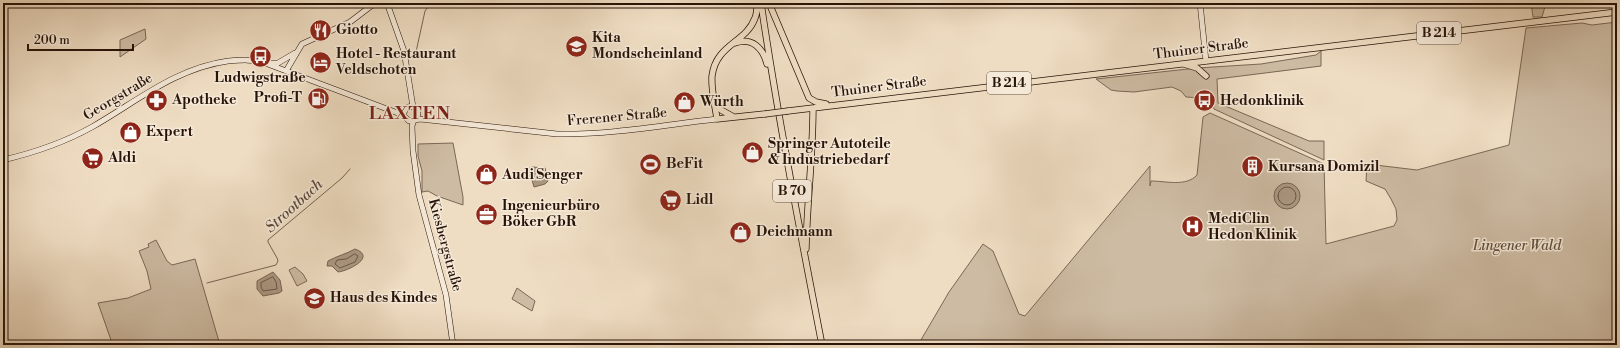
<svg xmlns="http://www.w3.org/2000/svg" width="1620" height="348" font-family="'Libre Bodoni',serif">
<rect width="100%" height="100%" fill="#efddc3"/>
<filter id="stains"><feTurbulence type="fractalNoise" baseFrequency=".005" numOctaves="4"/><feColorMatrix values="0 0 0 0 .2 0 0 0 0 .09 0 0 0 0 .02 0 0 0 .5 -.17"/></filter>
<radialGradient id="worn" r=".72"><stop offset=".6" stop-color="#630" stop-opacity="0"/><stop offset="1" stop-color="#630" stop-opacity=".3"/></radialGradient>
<!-- green -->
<path fill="#cdbba3" stroke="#7a6756" d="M1531,3H1546L1542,17H1533Z
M1617,22V345H918L949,292L983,244L993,251L1019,314L1025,316L1150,166V186L1151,181C1166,181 1186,187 1197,175L1203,117L1210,113L1324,164L1326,244L1394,226L1397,220L1396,209L1391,199L1385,189L1366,181L1367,164L1417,170L1509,145L1526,28L1582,23L1592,25Z
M145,29L146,39L120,57V40Z
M1321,51V66L1217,79L1218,103L1309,141H1324V160L1214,109C1213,96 1196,98 1186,97L1181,91L1172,87L1134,92L1117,91L1111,90L1096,79L1197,68L1261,64L1316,55Z
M453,143L463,197V205L437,196L428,191L422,192V171L418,156V144Z
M156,240L167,261L172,265L195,259L220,345H99L111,340L98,303L128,298L151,289L147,271L139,251L149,247L148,244Z
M295,267L303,274L307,281L297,286L289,270Z
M517,288L535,301L532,311L512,299Z"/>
<!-- water -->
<path fill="#ab9883" stroke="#766352" d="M532,167L545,168L548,181L545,184L534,187L532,180L525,174L526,169Z
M1274 196a13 13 0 1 1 26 0a13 13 0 1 1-26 0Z
M355,249C377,257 348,271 338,272L332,266H327L328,261C337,256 346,254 355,249Z
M273,272L280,280L282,291L279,293L263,296L257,289V281Z"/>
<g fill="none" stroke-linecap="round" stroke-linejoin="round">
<!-- shore -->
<path stroke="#695646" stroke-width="1" d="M1278 196a9 9 0 1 1 18 0a9 9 0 1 1-18 0Z
M355,254L358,256L355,262L340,268L335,264L337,260L346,259Z
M273,277L276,282L277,289L263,291L261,287V283Z"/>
<!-- stream -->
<path stroke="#766352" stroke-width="1" d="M416,52L425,11L431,3
M207,283L276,265L278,261L277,258L268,242V240L342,178L350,169"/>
<defs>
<path id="secondary" d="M387,3L404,51L413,107
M1200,3L1206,61
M270,63H278L295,53
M286,71L302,44L350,22L375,3
M414,120L412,126L413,151L419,195L446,295L453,345
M415,120L418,114L417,109L411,106L406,108L403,115L409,121L420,119L557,134C610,135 664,125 717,119
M3,160C33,153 65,142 92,127C136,102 176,68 228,61C241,60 253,59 265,63L403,115"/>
<path id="primary" d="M757,3C757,8 757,14 755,18C746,43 716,44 712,76C711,90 715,105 717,119L765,114
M761,3C778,118 800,231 822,345
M769,3L809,98L816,102L826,104
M735,43C752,37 763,48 767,64
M1184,64L1197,68L1206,76
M716,103L721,110L732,116
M788,111L1617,12
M806,249C807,202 813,155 813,108"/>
</defs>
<!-- secondary casing -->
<use href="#secondary" stroke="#271308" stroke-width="6"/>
<!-- primary casing -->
<use href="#primary" stroke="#271308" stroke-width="7"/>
<!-- secondary -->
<use href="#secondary" stroke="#f5e9d8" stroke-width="5"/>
<!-- primary -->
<use href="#primary" stroke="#efddc3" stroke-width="5.5"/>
<defs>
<path id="primary-bridge" d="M765,114L788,111"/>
</defs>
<!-- primary-bridge casing -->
<use href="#primary-bridge" stroke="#271308" stroke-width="7" stroke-linecap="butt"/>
<!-- primary-bridge -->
<use href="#primary-bridge" stroke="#efddc3" stroke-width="5.5"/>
</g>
<!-- icons -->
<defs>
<symbol id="restaurant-disc" viewBox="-11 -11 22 22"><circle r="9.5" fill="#8f2418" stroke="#f5e9d8"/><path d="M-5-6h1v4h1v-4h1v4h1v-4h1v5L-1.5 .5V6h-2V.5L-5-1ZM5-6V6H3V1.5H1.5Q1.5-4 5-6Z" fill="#fff"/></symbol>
<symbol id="school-disc" viewBox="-11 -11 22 22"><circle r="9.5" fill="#8f2418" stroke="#f5e9d8"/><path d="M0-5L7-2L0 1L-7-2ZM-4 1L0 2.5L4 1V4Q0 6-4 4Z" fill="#fff"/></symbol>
<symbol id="bus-disc" viewBox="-11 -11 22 22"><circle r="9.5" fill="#8f2418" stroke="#f5e9d8"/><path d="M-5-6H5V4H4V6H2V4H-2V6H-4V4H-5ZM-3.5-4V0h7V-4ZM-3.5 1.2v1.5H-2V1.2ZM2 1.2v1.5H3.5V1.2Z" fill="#fff"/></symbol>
<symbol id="hotel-disc" viewBox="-11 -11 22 22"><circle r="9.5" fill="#8f2418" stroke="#f5e9d8"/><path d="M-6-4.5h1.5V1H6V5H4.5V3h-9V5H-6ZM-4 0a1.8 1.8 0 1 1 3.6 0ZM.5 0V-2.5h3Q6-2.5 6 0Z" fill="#fff"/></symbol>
<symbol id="fuel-disc" viewBox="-11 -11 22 22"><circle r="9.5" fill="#8f2418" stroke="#f5e9d8"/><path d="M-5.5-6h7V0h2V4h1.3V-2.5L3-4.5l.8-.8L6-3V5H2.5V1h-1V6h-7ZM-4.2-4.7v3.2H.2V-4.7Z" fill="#fff"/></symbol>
<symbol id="pharmacy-disc" viewBox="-11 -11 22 22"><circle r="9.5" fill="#8f2418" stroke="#f5e9d8"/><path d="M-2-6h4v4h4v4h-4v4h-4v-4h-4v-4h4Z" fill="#fff"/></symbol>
<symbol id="shop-disc" viewBox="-11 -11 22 22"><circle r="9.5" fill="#8f2418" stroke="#f5e9d8"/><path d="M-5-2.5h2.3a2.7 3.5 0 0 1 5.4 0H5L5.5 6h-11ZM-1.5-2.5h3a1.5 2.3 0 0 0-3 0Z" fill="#fff"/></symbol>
<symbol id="supermarket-disc" viewBox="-11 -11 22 22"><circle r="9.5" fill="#8f2418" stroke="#f5e9d8"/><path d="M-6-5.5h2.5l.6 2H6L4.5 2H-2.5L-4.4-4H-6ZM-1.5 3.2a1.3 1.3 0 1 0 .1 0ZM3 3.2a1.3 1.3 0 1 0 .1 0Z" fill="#fff"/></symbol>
<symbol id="stadium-disc" viewBox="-11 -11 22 22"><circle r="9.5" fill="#8f2418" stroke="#f5e9d8"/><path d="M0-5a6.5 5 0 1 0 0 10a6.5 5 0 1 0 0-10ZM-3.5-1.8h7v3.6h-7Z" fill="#fff"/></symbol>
<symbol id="building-disc" viewBox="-11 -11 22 22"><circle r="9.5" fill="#8f2418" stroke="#f5e9d8"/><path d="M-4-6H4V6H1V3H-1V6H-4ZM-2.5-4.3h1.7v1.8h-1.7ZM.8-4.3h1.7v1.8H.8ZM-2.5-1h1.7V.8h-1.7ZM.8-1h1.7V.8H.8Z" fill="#fff"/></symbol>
<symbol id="office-disc" viewBox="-11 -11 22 22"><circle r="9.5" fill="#8f2418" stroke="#f5e9d8"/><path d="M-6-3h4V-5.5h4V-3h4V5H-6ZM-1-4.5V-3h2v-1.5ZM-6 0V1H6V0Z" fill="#fff"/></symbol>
<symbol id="hospital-disc" viewBox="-11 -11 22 22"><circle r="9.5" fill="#8f2418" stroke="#f5e9d8"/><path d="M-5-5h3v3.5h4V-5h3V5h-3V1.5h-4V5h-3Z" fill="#fff"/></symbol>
</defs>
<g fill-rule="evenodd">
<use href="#restaurant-disc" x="308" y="18" width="25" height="25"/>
<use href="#school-disc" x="564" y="34" width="25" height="25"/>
<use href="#bus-disc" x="248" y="44" width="25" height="25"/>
<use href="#hotel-disc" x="308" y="50" width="25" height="25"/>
<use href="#fuel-disc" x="306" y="86" width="25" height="25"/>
<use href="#pharmacy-disc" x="144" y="88" width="25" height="25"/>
<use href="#bus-disc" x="1192" y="88" width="25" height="25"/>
<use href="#shop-disc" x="672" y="90" width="25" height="25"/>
<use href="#shop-disc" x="118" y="120" width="25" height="25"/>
<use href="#shop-disc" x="740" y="140" width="25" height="25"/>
<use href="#supermarket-disc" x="80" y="146" width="25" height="25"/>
<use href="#stadium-disc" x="638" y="152" width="25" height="25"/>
<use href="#building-disc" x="1240" y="154" width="25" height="25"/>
<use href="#shop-disc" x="474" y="162" width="25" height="25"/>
<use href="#supermarket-disc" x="658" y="188" width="25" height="25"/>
<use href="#office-disc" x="474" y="202" width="25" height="25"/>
<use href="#hospital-disc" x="1180" y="214" width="25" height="25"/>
<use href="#shop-disc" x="728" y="220" width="25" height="25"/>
<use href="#school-disc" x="302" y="286" width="25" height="25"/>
</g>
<g text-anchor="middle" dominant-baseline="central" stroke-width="3" stroke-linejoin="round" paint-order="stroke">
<!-- shield labels -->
<g fill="#f5e9d8" stroke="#655346" stroke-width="1">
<rect x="1417" y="22" width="44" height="22" rx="3"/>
<rect x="987" y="72" width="44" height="22" rx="3"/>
<rect x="773" y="180" width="38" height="22" rx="3"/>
</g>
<g font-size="13" font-weight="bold" fill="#271308">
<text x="1439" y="33">B 214</text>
<text x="1009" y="83">B 214</text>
<text x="792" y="191">B 70</text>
</g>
<!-- poi labels -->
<g font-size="14" font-weight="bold" fill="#271308" stroke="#f5e9d8" text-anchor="start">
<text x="336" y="30">Giotto</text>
<text x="592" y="38">Kita<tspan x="592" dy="16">Mondscheinland</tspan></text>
<text x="336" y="54">Hotel - Restaurant<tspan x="336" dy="16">Veldschoten</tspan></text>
<text x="260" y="78" text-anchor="middle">Ludwigstraße</text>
<text x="302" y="98" text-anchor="end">Profi-T</text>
<text x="172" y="100">Apotheke</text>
<text x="1220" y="101">Hedonklinik</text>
<text x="700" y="102">Würth</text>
<text x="146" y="132">Expert</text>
<text x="768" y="144">Springer Autoteile<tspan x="768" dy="16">&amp; Industriebedarf</tspan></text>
<text x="108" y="158">Aldi</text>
<text x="666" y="164">BeFit</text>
<text x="1268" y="167">Kursana Domizil</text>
<text x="502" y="175">Audi Senger</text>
<text x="686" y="200">Lidl</text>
<text x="502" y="206">Ingenieurbüro<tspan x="502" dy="16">Böker GbR</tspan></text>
<text x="1208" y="219">MediClin<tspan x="1208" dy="16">Hedon Klinik</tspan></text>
<text x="756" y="232">Deichmann</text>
<text x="330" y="298">Haus des Kindes</text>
</g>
<!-- street labels -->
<g font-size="14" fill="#271308" stroke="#f5e9d8">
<text transform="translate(1201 49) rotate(-7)">Thuiner Straße</text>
<text transform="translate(879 87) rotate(-7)">Thuiner Straße</text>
<text transform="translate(118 97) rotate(-31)">Georgstraße</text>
<text transform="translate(617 117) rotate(-5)">Frerener Straße</text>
<text transform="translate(445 245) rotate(75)">Kiesbergstraße</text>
</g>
<!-- park labels -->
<g font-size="14" font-style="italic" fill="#614e3e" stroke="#f5e9d8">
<text x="1517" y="246">Lingener Wald</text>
</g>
<!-- water labels -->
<g font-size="15" font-style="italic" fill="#5c4839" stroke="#f5e9d8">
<text transform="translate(294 206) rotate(-42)">Strootbach</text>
</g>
<!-- district labels -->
<g font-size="18" font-weight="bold" letter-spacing="1" fill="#7a1f14" stroke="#f5e9d8">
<text x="410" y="113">LAXTEN</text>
</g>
</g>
<!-- margin -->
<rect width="1620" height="348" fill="none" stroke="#efddc3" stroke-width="16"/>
<rect x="4" y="4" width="1612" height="340" fill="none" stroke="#271308" stroke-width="2"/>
<rect x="8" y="8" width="1604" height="332" fill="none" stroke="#271308"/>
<!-- scale -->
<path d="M28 44v6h105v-6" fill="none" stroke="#271308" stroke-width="2"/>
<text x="34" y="44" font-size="12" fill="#271308" stroke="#f5e9d8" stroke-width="3" paint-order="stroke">200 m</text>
<rect width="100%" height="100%" filter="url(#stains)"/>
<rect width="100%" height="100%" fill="url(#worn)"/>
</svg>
